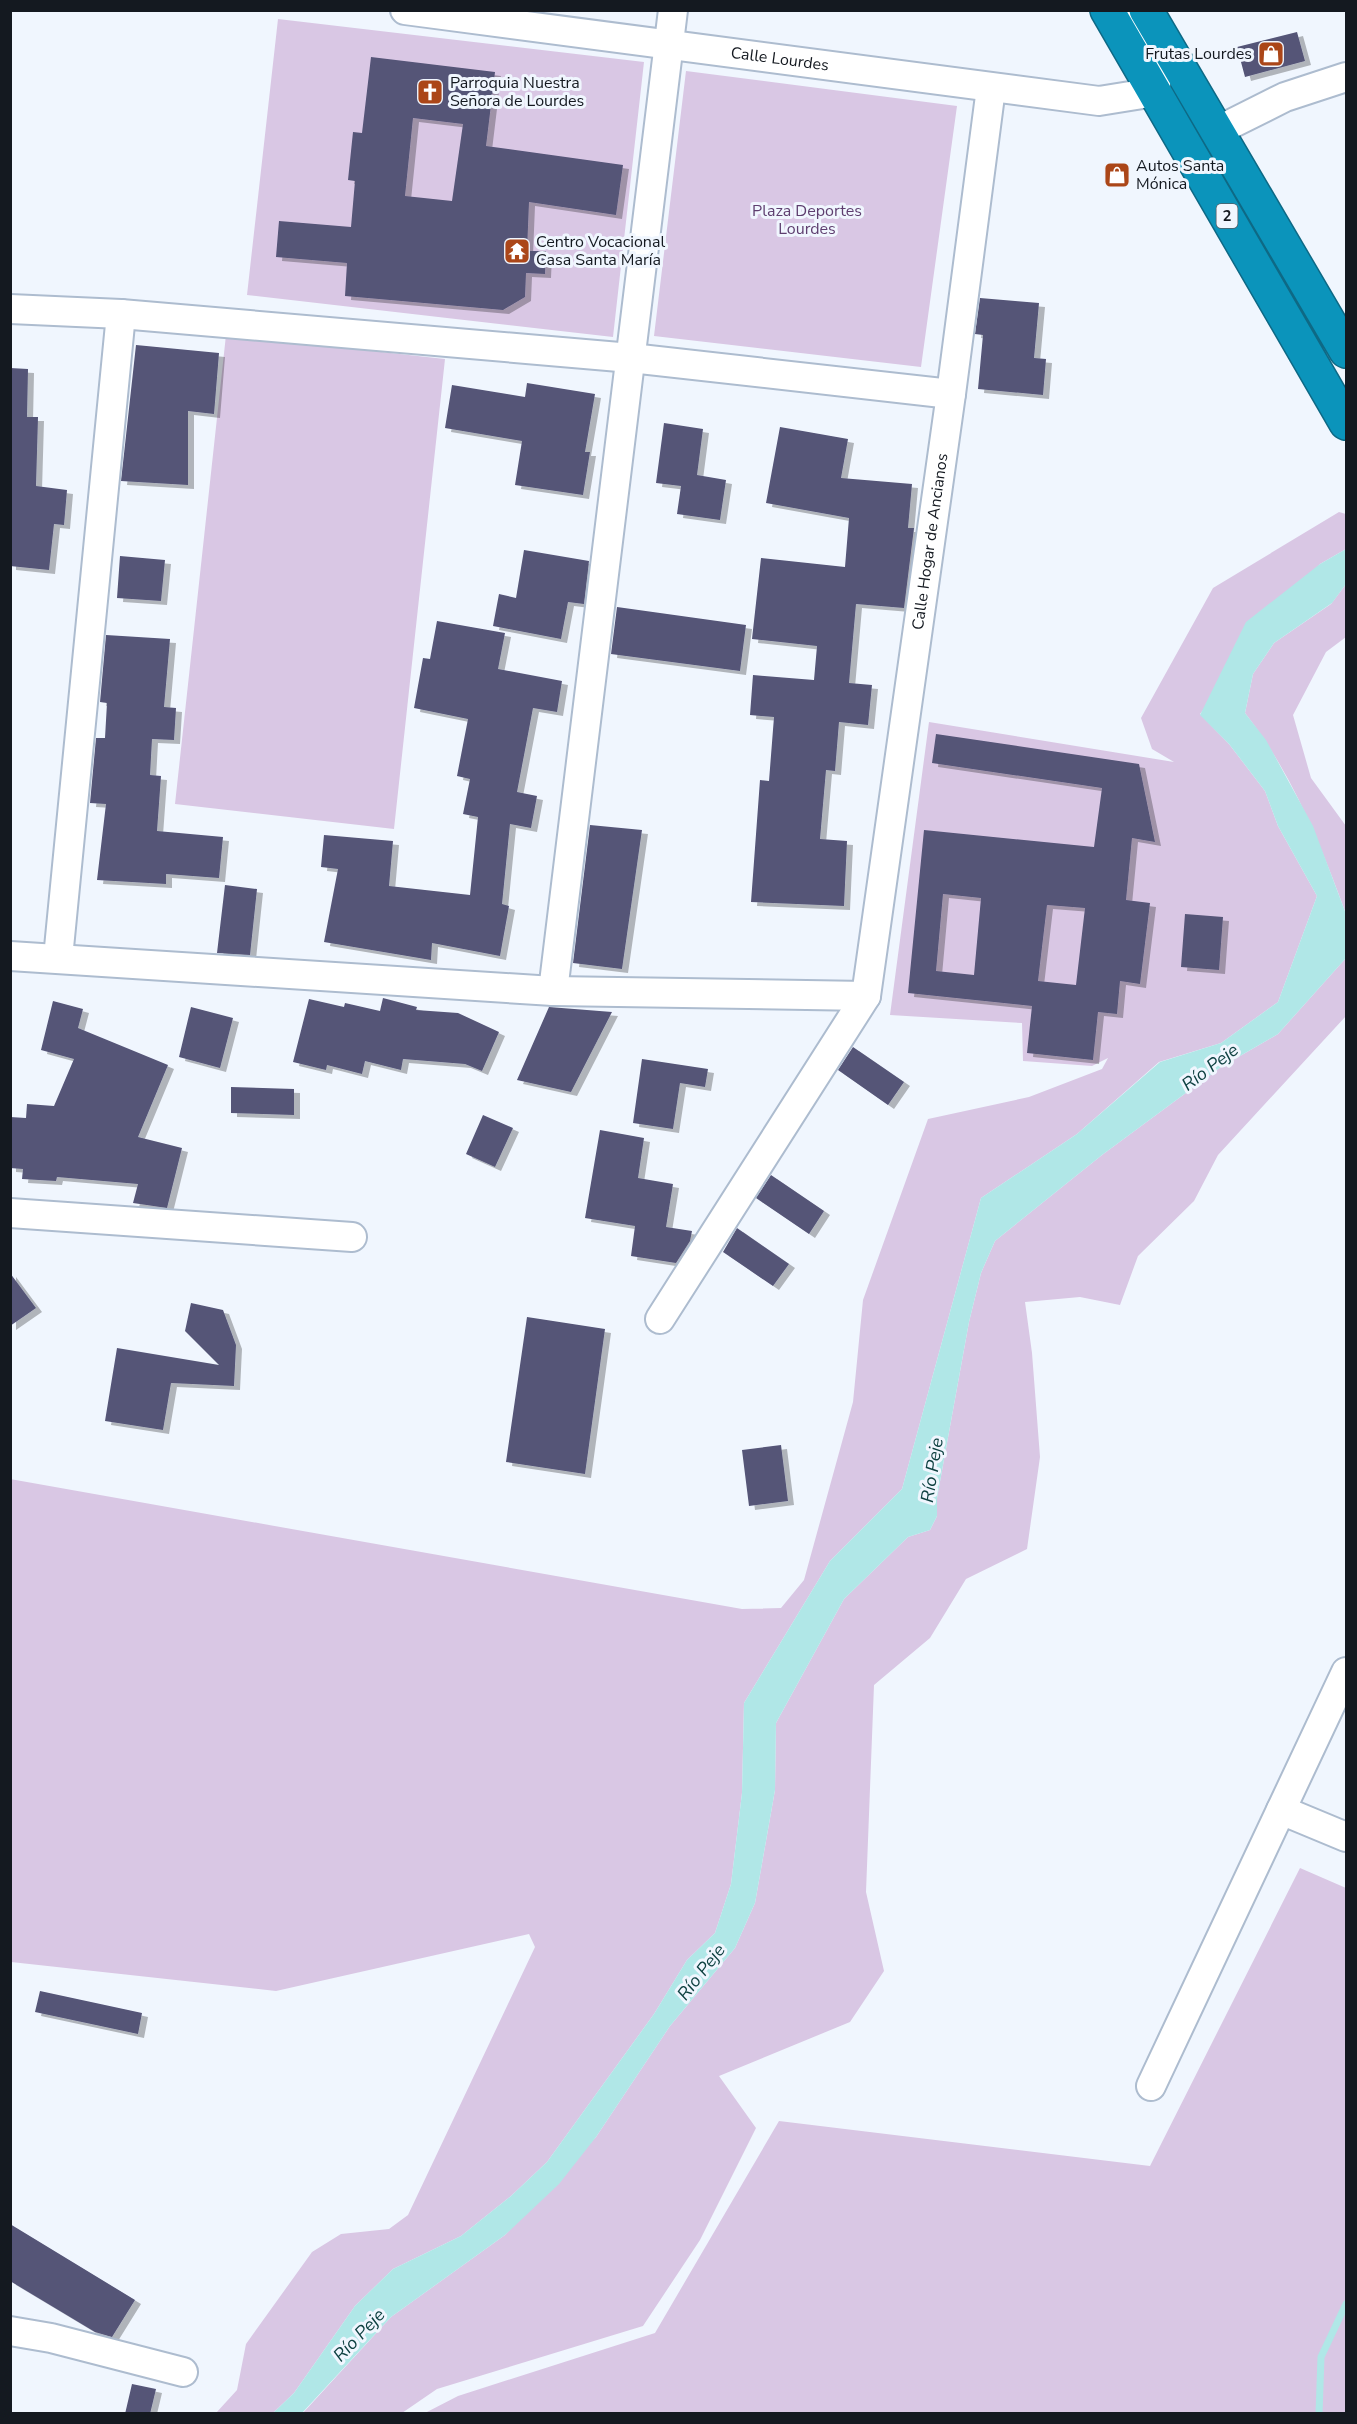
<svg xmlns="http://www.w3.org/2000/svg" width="1357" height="2424" font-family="'Nunito Sans',sans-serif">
<defs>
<filter id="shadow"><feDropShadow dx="6" dy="4" stdDeviation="0" flood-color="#0004"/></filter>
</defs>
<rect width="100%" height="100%" fill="#f0f6fe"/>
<!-- green -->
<path fill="#d9c7e4" d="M278,19L644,62L613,337L247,295Z
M686,71L957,106L921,367L654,336Z
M226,335L445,359L394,829L175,804Z
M1339,512L1346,514V549L1320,564L1200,714L1229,744L1265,791L1278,826L1317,896L1278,1002L1221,1043L1159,1062L1077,1134L981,1198L902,1489L830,1561L744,1703L742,1793L731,1884L715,1933L687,1960L654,2014L547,2162L511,2196L461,2236L393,2269L355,2306L294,2393L273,2413H216L237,2390L246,2344L312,2252L341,2234L389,2229L408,2215L535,1947L529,1934L276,1991L11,1962L10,1479L742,1609L781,1608L804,1580L853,1402L863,1300L928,1119L1029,1097L1102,1069L1108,1058L1092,1066L1023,1061L1022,1023L890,1015L929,722L1174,762L1152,749L1141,718L1213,588Z
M1346,584V637L1326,652L1293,715L1311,778L1346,826V914C1320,843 1292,773 1245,713L1253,674L1274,643L1331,604Z
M1346,958V1016L1218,1155L1194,1201L1138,1256L1120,1305L1080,1297L1025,1302L1032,1353L1040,1457L1027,1549L966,1579L930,1638L874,1685L866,1892L884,1971L850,2022L719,2076L756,2128L700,2240L643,2326L437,2389L402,2413L302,2414L391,2317L505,2235L596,2137L670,2026L735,1948L755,1903L775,1790L776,1723L844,1599L908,1537L930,1530L937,1516V1498L969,1322L981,1273L995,1241L1102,1155L1221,1067L1278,1034Z
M1300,1868L1346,1888V2413H425L458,2396L655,2333L779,2121L1150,2166Z"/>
<!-- water -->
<path fill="#b0e7e7" d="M1346,549V584L1332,603L1274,643L1253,674L1245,713L1266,740L1313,826L1346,914V958L1278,1034L1221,1067L1102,1155L995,1241L981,1273L969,1322L937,1498V1516L930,1530L908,1537L844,1599L776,1723L775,1790L755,1903L735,1948L670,2026L596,2137L559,2184L505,2235L391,2317L302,2413H273L294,2393L355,2306L393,2269L461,2236L511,2196L547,2162L654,2014L687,1960L715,1933L731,1884L742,1793L744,1703L830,1561L902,1489L981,1198L1077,1134L1160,1062L1221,1043L1278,1002L1317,896L1278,826L1265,791L1229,744L1200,715L1246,622L1320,564Z"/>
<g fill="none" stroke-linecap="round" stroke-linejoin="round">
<!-- stream -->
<path stroke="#b0e7e7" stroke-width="7" d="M1319,2414L1321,2357L1346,2304"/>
</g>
<!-- building -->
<path fill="#545477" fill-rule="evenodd" filter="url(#shadow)" d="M1297,32L1305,61L1245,77L1237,47Z
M371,57L495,72L486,146L623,165L616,215L529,202L527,251H546L545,274L526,273L525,297L503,310L345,296L347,263L276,257L279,221L351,227L355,181L348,180L353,132L362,133ZM413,118L463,124L452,201L405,196Z
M980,298L1039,303L1034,358L1046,359L1043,395L978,389L983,335L975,334Z
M136,345L219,353L214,414L188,411V485L121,481Z
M10,368L28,369L27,417H38L36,486L67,490L64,525L54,524L49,570L10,566Z
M527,383L595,394L585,452H590L583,495L515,485L522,441L445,428L452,385L525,397Z
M664,423L703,429L697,475L726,480L720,520L677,514L681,486L656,483Z
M780,427L848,439L841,478L912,484L908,528H914L904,608L856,604L849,683L872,685L868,725L839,722L835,771L826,770L820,839L847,841L844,906L751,902L760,780L769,781L774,717L750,715L753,675L814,680L817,646L752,639L761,558L845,567L849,518L766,503Z
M524,550L589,561L584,604L568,602L561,639L493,626L499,594L516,598Z
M120,556L165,560L161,601L117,598Z
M617,607L746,625L740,671L611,654Z
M437,621L505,633L498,669L562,681L557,712L533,708L517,792L537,796L531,828L510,824L502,904L509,906L500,956L432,943L431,960L324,942L338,869L321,867L324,835L393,841L389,886L470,895L478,817L463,814L470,779L457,776L468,719L414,708L423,658L430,659Z
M106,635L170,639L164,707L176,708L174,740L152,739L150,775L161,776L157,831L223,837L219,878L166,874V884L97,880L106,804L90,803L96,738H105L107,703L100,702Z
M936,734L1139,764L1155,842L1132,838L1126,900L1150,903L1140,984L1120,981L1117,1014L1098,1012L1093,1060L1027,1053L1032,1006L908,993L924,830L1094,847L1102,788L932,763ZM943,894L981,898L974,975L936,971ZM1047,905L1085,908L1076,985L1038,981Z
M590,825L642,830L622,969L573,963Z
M225,885L257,889L250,955L217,953Z
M1185,914L1223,917L1219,970L1181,967Z
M383,998L417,1007L416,1010L458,1013L499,1032L482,1071L465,1064L403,1059L401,1070L365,1061L362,1074L327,1065L326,1070L293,1062L309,999L344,1007L345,1003L380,1011Z
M53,1001L83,1009L78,1028L168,1065L138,1137L182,1148L167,1208L133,1203L138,1184L57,1177L56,1181L22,1179L23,1169L10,1168V1117L26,1118L27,1104L54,1106L74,1059L41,1050Z
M191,1007L233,1018L220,1068L179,1057Z
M549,1007L612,1012L571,1092L517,1080Z
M853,1047L904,1082L888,1105L838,1070Z
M642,1059L708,1069L705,1087L680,1083L673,1129L633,1123Z
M231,1087L294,1089V1115L231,1113Z
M483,1115L513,1128L495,1167L466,1154Z
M600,1130L644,1138L638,1178L673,1184L666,1227L692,1231L690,1241L676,1263L631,1256L635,1226L585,1218Z
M771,1175L824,1211L809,1234L756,1198Z
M737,1228L789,1264L773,1286L723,1252Z
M10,1273L36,1308L10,1326Z
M191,1303L223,1310L236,1345L234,1386L171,1383L163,1430L105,1421L117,1348L219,1365L185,1331Z
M527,1317L605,1329L585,1474L506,1462Z
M781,1445L788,1501L749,1506L742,1450Z
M40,1991L142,2013L138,2034L35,2012Z
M10,2224L135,2300L112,2337L95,2332L10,2281Z
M132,2384L156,2389L150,2414H125Z"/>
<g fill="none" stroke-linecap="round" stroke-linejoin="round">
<defs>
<g id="minor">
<path id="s1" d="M405,10L1099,101L1155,92"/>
<path d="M1134,10C1130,39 1164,52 1155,92"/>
<path d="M1217,131L1285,97L1346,77"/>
<path d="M10,309L121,314L631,358L951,394"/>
<path d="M10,956L553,991L866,996"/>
<path d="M58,958L121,314"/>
<path d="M553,991L673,10"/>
<path d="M10,1213L352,1237"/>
<path id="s2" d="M660,1319L866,996L951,394L991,88"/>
<path d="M1281,1810L1346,1837"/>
<path d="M1151,2086L1346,1672"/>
<path d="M10,2331L51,2338L183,2372"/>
</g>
<path id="highway" d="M1107,10L1346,423
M1146,10L1346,351"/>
</defs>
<!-- minor casing -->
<use href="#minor" stroke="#adbccf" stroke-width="32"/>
<!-- highway casing -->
<use href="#highway" stroke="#0e6985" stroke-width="36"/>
<!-- minor -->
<use href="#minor" stroke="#fff" stroke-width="28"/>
<!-- highway -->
<use href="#highway" stroke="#0b94bb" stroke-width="33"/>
</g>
<!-- icons -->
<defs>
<symbol id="shop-square" viewBox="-11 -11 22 22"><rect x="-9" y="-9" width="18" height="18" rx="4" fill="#ab4618" stroke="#f0f6fe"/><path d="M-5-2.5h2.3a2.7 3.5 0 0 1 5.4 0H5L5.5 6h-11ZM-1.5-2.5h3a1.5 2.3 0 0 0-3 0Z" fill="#fff"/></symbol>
<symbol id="church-square" viewBox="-11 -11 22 22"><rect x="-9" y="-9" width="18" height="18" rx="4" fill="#ab4618" stroke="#f0f6fe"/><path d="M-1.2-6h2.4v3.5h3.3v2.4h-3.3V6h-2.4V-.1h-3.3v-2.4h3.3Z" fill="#fff"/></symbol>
<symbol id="temple-square" viewBox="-11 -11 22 22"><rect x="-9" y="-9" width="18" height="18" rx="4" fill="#ab4618" stroke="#f0f6fe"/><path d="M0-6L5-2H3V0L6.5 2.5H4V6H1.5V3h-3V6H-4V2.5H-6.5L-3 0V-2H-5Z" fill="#fff"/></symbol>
</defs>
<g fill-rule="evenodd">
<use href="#shop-square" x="1256" y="39" width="30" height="30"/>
<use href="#church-square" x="415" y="77" width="30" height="30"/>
<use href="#shop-square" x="1102" y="160" width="30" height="30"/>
<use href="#temple-square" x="502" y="236" width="30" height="30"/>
</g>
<g text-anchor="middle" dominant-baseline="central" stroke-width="6" stroke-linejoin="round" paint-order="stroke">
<!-- shield labels -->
<rect fill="#f0f6fe" stroke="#565b63" stroke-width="1.5" x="1216.5" y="204" width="21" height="24" rx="4.5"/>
<g font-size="15" font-weight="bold" fill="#141920">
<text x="1227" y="216">2</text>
</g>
<!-- poi labels -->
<g font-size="16" fill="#141920" stroke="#f0f6fe" text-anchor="start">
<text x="1252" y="54" text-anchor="end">Frutas Lourdes</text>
<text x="450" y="83">Parroquia Nuestra<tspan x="450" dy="18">Señora de Lourdes</tspan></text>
<text x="1136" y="166">Autos Santa<tspan x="1136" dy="18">Mónica</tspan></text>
<text x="536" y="242">Centro Vocacional<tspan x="536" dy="18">Casa Santa María</tspan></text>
</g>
<!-- street labels -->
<g font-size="16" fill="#141920" stroke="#f0f6fe">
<text stroke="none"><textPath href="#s1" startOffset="378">Calle Lourdes</textPath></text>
<text stroke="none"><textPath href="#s2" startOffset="842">Calle Hogar de Ancianos</textPath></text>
</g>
<!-- park labels -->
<g font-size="16" fill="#5e3e6f" stroke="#f0f6fe">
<text x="807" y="211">Plaza Deportes<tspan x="807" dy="18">Lourdes</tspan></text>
</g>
<!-- water labels -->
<g font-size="18" font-style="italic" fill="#0e4141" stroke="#f0f6fe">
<text transform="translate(1210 1067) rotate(-37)">Río Peje</text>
<text transform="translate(932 1470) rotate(-81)">Río Peje</text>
<text transform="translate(701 1972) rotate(-52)">Río Peje</text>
<text transform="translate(359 2335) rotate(-46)">Río Peje</text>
</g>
</g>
<!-- border -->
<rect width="1357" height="2424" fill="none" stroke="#141920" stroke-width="24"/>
</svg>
